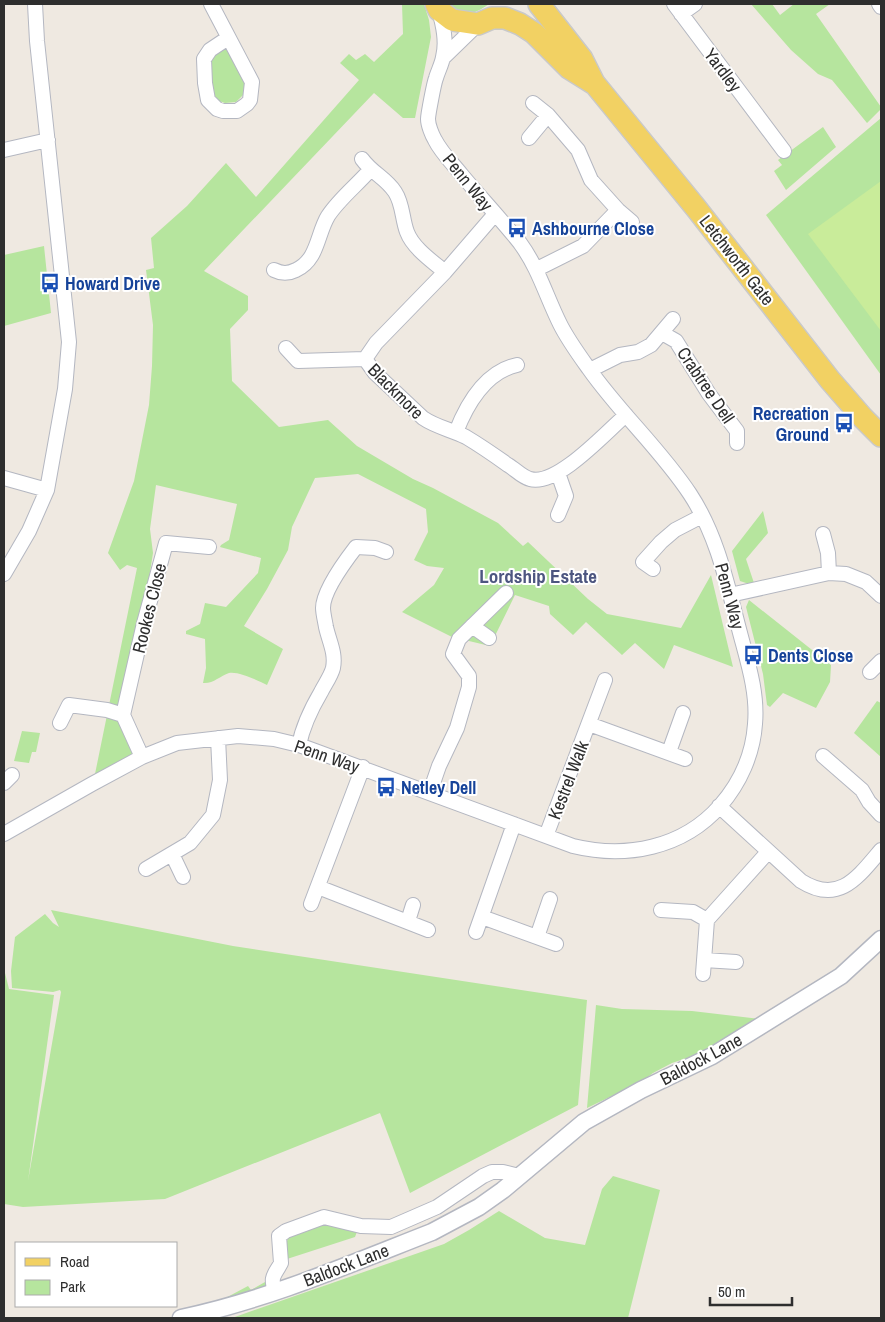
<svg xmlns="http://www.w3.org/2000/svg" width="885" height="1322" font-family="'Archivo Narrow',sans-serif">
<rect width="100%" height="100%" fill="#efe9e1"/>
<!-- green -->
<path fill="#b6e59e" d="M402,4H424L429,20L431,37L415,118H403L374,93L204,271L248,296V310L230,329L232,381L279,427L328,420L357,446L413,479L433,488L498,523L523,546L528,542L588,599L607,614L681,628L711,575L733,667L674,645L664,669L635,643L622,655L586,622L573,635L550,614L549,606L515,595L490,646L452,637L402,612L434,585L444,568L427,566L414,560L428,532L426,509L358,474L315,478L292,527L288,550L267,589L244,626L283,649L267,685C259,681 238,671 229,673C220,676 213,684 203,683L206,668L205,639L186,634V631L200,624L205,603L226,607L258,573L261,558L220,547L221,545L229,540L237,504L156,485L150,529L153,553L143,617L120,720L135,754L95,774L137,568L127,565L120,570L108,553L134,481L149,405L152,366L153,325L146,270L154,268L151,238L187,206L226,163L256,197L359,80L340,63L349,54L356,60L365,54L374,62L403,34Z
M449,4H489C475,14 462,19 449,4Z
M751,4H772L780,15L794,4H830L816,14L881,107V109L867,123L832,80L818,74L791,50Z
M226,47L248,84L245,93L236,102L225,103L216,100L210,82L208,63L215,53Z
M881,118V375L766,215Z
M823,127L836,147L786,190L774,171L782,165L778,160Z
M44,246L51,313L4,326V255Z
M763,511L768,533L746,559L754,583H746L740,581L732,551Z
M749,600L831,665L830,682L816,708L783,693L770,707L767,705L763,674L746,607Z
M877,701L881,703V757L854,733Z
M22,731L40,733L36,752H32L29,763L14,761Z
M51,910L233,946L587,1000L578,1105L410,1193L380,1113L165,1199L23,1207L4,1204V973H5L9,989L54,995L28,1181L61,992L60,990L53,992L12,988L11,971L15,937L45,914L53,923L59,927Z
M596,1005L622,1009L692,1011L760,1019L699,1054L672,1063L653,1073L641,1082L587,1108Z
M613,1176L660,1190L628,1318H232L444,1244L469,1230L499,1211L545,1238L585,1245L602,1189Z
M324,1220L358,1229L355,1237L287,1259L285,1246L289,1236Z
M265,1282L266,1283L267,1287L218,1302L248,1286L251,1290Z"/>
<!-- pitch -->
<path fill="#c9ec9a" d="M881,181V331L808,234Z"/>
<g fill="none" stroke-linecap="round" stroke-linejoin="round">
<defs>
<path id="minor" d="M211,4L252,82L250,100L247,104L237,111H223L217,109L208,100L205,83L204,59L210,50L228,38
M674,4L784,151
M879,4L881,7
M681,14L695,4
M443,58L478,24
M533,103L548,115L578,150L591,180L618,210L632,222
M529,138L548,115
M4,150L48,140
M362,159C372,173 386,178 395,192C403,204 402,219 407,232C413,248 432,261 445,272
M495,214L445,272L376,343L365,359L375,373L423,418C436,427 452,430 466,437C481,446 494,455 508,465C515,469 522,477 530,479C557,487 607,431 626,415
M537,269L583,246L618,210
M274,270C282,274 288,274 296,270C318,260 317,234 328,216C339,199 357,185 370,170
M662,333L676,341L709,394L737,431V443
M286,348L298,361L365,359
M590,370L620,355L638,352L651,345L673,319
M456,432C467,404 485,372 517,365
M4,478L47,490
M558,515L566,496L558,473
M823,534L828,553L829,573
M653,569L643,562L661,542L675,530L702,516
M4,574L29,531L47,490L65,389L69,342L37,41L35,4
M730,595L829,573L846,574L866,582L881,596
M472,626L489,638
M870,672L881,661
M60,723L69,705L107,710L123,715
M589,724L685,759
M299,745C303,725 311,709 321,692C325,684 331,676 333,668C336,653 329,641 326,627C325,621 323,613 323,608C323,591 346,560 356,547L375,548L386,552
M669,752L683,713
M823,756L862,790L869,802L881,815
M142,757L123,715L144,623L166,543L209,547
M4,783L12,775
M430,792L439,766L457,728L469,687V676L453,654L459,639L506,593
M719,806L801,881C839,905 858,877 881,850
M4,834L92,784L142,757L177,743L238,736L274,739L299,745L573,846C626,859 683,848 720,806C740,783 753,754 755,724C758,692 747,660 739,629C727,583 717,535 690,494C661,450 620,413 589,369C579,355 568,340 560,324C546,296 539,269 520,243C501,219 480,197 461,174C452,163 441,152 435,140C432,135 428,125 428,119C428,115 434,83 436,78C438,71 442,64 443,57C447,42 443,25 439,10
M546,836L605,680
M172,854L183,877
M146,869L190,843L213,815L220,780L218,738
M318,887L428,930
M311,904L363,767
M661,910L693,912L707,920
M482,917L556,944
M408,921L413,905
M476,932L514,824
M537,937L550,899
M704,960L736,962
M703,974L707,920L768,852
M275,1292C270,1276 274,1276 281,1263L279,1236L286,1231L324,1217L361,1226L391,1227L437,1207L483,1176L492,1172H503L519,1176"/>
<path id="tertiary" d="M181,1318C267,1300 350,1264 432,1232L479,1207L503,1190L584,1122L641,1090L712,1056L841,976L881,939"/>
<path id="primary" d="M436,4L439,10L452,20L478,24L492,18H505L520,24L534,33L569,68L593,83
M539,4L582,59L594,83L696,208L830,380L863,418L881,436"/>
</defs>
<!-- minor casing -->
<use href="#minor" stroke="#b4b7c1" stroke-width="16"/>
<!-- tertiary casing -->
<use href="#tertiary" stroke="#b4b7c1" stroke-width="19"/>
<!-- primary casing -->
<use href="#primary" stroke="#c9c9c9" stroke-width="24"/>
<!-- minor -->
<use href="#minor" stroke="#fff" stroke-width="14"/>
<!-- tertiary -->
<use href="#tertiary" stroke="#fff" stroke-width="16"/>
<!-- primary -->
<use href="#primary" stroke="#f2d163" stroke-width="21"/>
</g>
<!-- icons -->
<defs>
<symbol id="bus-bare" viewBox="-9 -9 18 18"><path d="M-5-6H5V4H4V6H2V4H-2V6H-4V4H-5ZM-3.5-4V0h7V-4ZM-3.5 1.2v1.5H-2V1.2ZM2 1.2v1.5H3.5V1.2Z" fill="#1a4fb4" stroke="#fff" stroke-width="2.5" paint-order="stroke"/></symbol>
</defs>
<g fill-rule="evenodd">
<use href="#bus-bare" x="503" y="214" width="28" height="28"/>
<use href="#bus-bare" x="36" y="269" width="28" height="28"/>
<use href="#bus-bare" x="830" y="409" width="28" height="28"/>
<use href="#bus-bare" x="739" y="641" width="28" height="28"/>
<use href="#bus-bare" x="372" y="773" width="28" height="28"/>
</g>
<g text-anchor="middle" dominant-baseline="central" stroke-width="4" stroke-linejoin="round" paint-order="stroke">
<!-- street labels -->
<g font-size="18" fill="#2e2e2e" stroke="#fff">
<text transform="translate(723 70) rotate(53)">Yardley</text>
<text transform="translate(468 182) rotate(51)">Penn Way</text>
<text transform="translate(737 260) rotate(52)">Letchworth Gate</text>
<text transform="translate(706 385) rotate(56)">Crabtree Dell</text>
<text transform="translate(396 391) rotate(45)">Blackmore</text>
<text transform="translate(730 596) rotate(75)">Penn Way</text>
<text transform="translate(149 608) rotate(-76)">Rookes Close</text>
<text transform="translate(327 756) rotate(19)">Penn Way</text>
<text transform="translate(568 780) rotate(-69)">Kestrel Walk</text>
<text transform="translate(701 1059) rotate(-28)">Baldock Lane</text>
<text transform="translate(346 1265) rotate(-21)">Baldock Lane</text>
</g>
<!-- transit labels -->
<g font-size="18" font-weight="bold" fill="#164399" stroke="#fff" text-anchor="start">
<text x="532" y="228">Ashbourne Close</text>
<text x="65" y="283">Howard Drive</text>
<text x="829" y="413" text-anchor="end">Recreation<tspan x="829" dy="21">Ground</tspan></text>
<text x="768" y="655">Dents Close</text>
<text x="401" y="787">Netley Dell</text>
</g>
<!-- neighbourhood labels -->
<g font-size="19" font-weight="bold" fill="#4d5680" stroke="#fff">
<text x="538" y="576">Lordship Estate</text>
</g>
</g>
<!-- border -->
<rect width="885" height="1322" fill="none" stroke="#2e2e2e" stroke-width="10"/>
<!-- legend -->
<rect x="15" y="1242" width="162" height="65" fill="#ffffff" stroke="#ababab"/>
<rect x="25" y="1258" width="25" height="8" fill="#f2d163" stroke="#ababab"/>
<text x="60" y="1267" font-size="15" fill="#2e2e2e">Road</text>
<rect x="25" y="1280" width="25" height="15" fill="#b6e59e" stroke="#ababab"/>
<text x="60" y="1292" font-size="15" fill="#2e2e2e">Park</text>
<!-- scale -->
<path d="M710 1297v8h82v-8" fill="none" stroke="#2e2e2e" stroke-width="2.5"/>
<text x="718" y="1297" font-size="15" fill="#2e2e2e" stroke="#ffffff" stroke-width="4" paint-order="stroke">50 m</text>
</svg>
